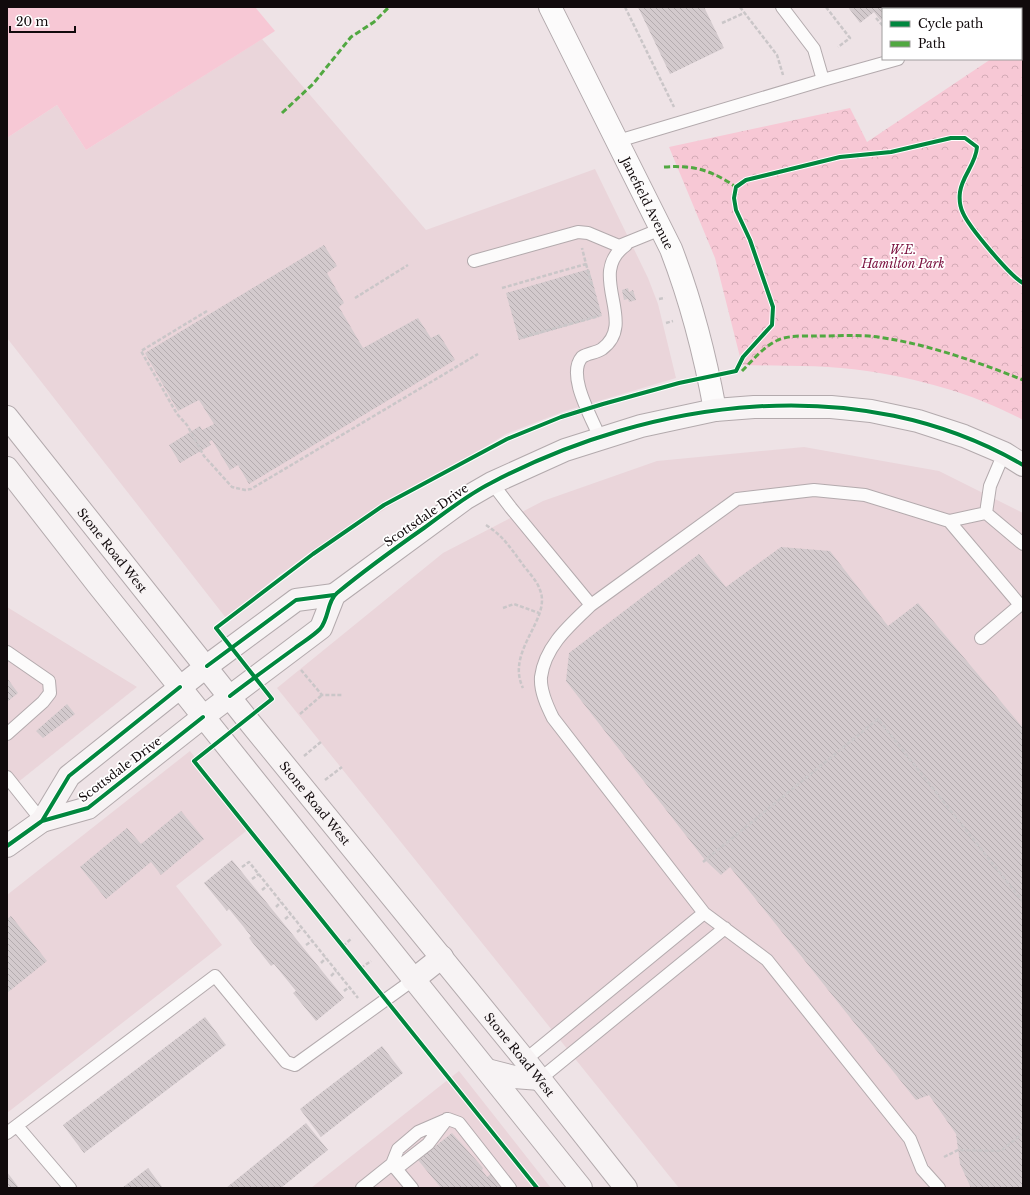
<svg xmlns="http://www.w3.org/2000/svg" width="1030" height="1195" font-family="'Libre Baskerville',serif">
<defs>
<pattern id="park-crowns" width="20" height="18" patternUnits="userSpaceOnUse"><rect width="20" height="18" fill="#f7c8d5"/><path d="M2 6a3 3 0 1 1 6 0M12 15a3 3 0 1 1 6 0" fill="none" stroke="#d3aab6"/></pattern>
<pattern id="building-back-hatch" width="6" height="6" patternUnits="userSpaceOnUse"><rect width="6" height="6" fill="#d3cacd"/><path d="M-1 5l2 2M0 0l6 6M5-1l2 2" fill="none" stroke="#b4acaf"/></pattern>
</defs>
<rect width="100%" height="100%" fill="#eee3e6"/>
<!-- built -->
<path fill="#ead5da" d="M262,39L426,230L595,169L648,278L658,304L676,378L565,411L506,434L279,575L226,618L7,338V138L57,105L86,150Z
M804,447L939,471L1023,513V1188H679L277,688L443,553L543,501L657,461Z
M7,607L137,687L7,791Z
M190,751L250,828L176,886L222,945L7,1113V895Z
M459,1071L551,1188H311Z"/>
<!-- grass -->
<path fill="#f7c8d5" d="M7,7H255L275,31L86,150L57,105L7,138Z"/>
<!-- park -->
<path fill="url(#park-crowns)" d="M1021,45H1023V420C975,394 920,379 867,371C826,365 783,366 742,365L715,258L669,147L850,108L867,142L991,59H1021Z"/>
<!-- building -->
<path fill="url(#building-back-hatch)" d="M638,7H704L724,48L670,74Z
M848,7H896L894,9H883V18L880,20L874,12L860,23Z
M324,245L337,266L327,273L344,303L339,307L363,348L418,318L431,338L439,334L455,360L249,484L238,465L230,470L212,440L209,442L211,445L180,463L169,445L200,426L202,430L214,424L199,400L178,411L145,353Z
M589,269L602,316L519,340L506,293Z
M628,288L629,292L633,290L636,300L629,302L628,299L624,300L622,290Z
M781,547L830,551L888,626L918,603L1023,728V1188H971L960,1164L956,1134L929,1095L916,1100L730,867L721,875L705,860L566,681L569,653L699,554L726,587Z
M7,678L18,693L7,702Z
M67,704L75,714L43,738L36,731Z
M181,811L204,839L161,875L151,862L106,899L80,867L127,828L141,844Z
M232,860L344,998L316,1021L293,993L296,991L274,964L271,966L249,938L251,936L229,909L227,911L204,883Z
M11,916L47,961L7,993V919Z
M205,1017L226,1045L84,1153L63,1125Z
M382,1046L403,1073L321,1137L300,1109Z
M306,1123L328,1150L314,1161L281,1188H226Z
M452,1133L483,1168L482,1170L487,1177L492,1173L502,1186L500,1188H441L418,1160Z
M148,1168L163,1188H122Z
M7,1172L19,1188H7Z"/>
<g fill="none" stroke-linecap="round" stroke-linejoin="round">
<defs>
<path id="lane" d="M823,80L898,59
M618,141L823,80L814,49L782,7
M474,261L578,232L588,233L619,246L661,229
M600,438C592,418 566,375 582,357C588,353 596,353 602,349C639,322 585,274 626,245
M1004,453L990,486L986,513L1023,544
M492,483L511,508L591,605C570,625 545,646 541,677C540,691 547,706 553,718L704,913L767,960L910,1139L922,1169L939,1188
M949,521L986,513
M591,605L737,499L814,490L865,495L949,521L1020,605L981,638
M7,652L49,681L50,693L43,702L7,734
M7,777L42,821
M525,1060L704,913
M540,1079L725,928
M17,1126L70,1188
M7,1133L215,976L286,1062L295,1065L413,980
M392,1164L412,1188
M396,1169L428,1144L447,1119
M362,1188L392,1164L398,1149L418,1132L448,1119L459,1123L510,1188"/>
<g id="street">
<path id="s1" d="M550,7L671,249C691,301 705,355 715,410"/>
</g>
<g id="secondary">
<path id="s2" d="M7,417L247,719L525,1060L626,1188"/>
<path d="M7,468L98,585L581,1188"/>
<path d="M42,821L69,776L207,666L296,600L334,595"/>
<path d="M7,846L42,821L88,808L203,717L321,628L334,595L466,498L492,483L565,450L641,426L715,410L754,407H831L871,411L918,421L964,436L1004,453L1023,465"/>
<path d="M413,980L442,957"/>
<path d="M487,1070L514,1077L540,1079"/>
</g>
</defs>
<!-- lane casing -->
<use href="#lane" stroke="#b3aaad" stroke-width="14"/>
<!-- street casing -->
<use href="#street" stroke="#b3aaad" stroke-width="24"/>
<!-- secondary casing -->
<use href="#secondary" stroke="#b3aaad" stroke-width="24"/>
<!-- path -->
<path stroke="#cac6c8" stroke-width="2.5" stroke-dasharray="4 2" stroke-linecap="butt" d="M625,7L674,107
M740,7L777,55L783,75
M826,7L850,38L838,47
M924,9L925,7
M876,18L883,26
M722,23L744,13
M586,264L592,285
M502,288L586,264L582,248
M355,298L408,265
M659,299L665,298
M207,311L141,351L177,414L187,425L204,456L232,487L245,490L251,489L478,354
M666,323L673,321
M523,337L599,316
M486,525C503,536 509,546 521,562C527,571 537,580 540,590C552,619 505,651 523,688
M503,608L514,604L539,613
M301,670L322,695H343
M300,714L322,695
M304,756L322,741
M325,780L342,767
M703,862L878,719L1023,902
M242,867L249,862L358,998
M252,879L259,874
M262,890L268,885
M276,907L281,902
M285,919L291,914
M297,932L302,928
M306,945L312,941
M343,946L352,938
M321,963L326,958
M361,968L371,961
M331,976L336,971
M344,991L349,987
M944,1157L958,1150L1001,1151L1023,1133"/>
<!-- lane -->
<use href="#lane" stroke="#fcfbfb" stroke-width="12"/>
<!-- street -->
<use href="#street" stroke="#fcfbfb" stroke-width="22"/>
<!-- secondary -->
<use href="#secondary" stroke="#f7f3f4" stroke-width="22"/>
<!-- quiet -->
<path stroke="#51a841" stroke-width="3" stroke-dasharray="6 3" stroke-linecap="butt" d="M282,113L313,84L351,37L374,22L389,7
M664,167C694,165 711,170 736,187
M742,371C753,360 763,347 778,340C790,335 805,336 817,336C834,336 851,335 869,336C918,341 976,361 1023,380"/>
<defs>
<path id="cycleway" d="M207,666L296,600L334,595
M230,696C251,680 273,664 295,648C303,642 313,636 320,629C329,619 327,601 337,593C365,570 394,549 424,528C446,512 467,495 491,483C652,398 860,370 1023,465
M42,821L69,776L180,687
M7,846L42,821L88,808L203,717
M537,1188L194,761L272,699L216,628L313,554L384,505L507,439L561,417L603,404L679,383L736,371L743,357L772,325L773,307L750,240L736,210L734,198L736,187L746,180L840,157L891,152L951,138H965L977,147C976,164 962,176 960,192C959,200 960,207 963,213C969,227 1010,276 1023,283"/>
</defs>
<!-- cycleway casing -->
<use href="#cycleway" stroke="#fff" stroke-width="6"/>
<!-- cycleway -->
<use href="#cycleway" stroke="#00873e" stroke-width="4"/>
</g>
<g text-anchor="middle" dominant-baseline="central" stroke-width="3.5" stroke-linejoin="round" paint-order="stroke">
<!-- street labels -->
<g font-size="12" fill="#110a0c" stroke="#fff">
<text stroke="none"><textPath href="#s1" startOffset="219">Janefield Avenue</textPath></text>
<text transform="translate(426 515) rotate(-35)">Scottsdale Drive</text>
<text stroke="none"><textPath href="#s2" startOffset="170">Stone Road West</textPath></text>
<text transform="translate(120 769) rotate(-37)">Scottsdale Drive</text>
<text stroke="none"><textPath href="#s2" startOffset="494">Stone Road West</textPath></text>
<text stroke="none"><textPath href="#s2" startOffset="818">Stone Road West</textPath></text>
</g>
<!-- park labels -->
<g font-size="12" font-style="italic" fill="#7a113f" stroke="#fff">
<text x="903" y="249">W.E.<tspan x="903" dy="14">Hamilton Park</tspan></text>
</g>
</g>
<!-- border -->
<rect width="1030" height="1195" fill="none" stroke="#110a0c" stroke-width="16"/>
<!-- legend -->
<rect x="882" y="8" width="140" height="52" fill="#ffffff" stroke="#a09d9e"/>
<rect x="890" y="21" width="20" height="6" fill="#00873e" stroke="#a09d9e"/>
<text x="918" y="28" font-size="12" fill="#110a0c">Cycle path</text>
<rect x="890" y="41" width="20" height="6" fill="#51a841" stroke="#a09d9e"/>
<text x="918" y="48" font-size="12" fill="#110a0c">Path</text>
<!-- scale -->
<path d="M10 26v6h65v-6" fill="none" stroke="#110a0c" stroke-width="2"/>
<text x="16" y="26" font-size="12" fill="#110a0c" stroke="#ffffff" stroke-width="3" paint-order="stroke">20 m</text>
</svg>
